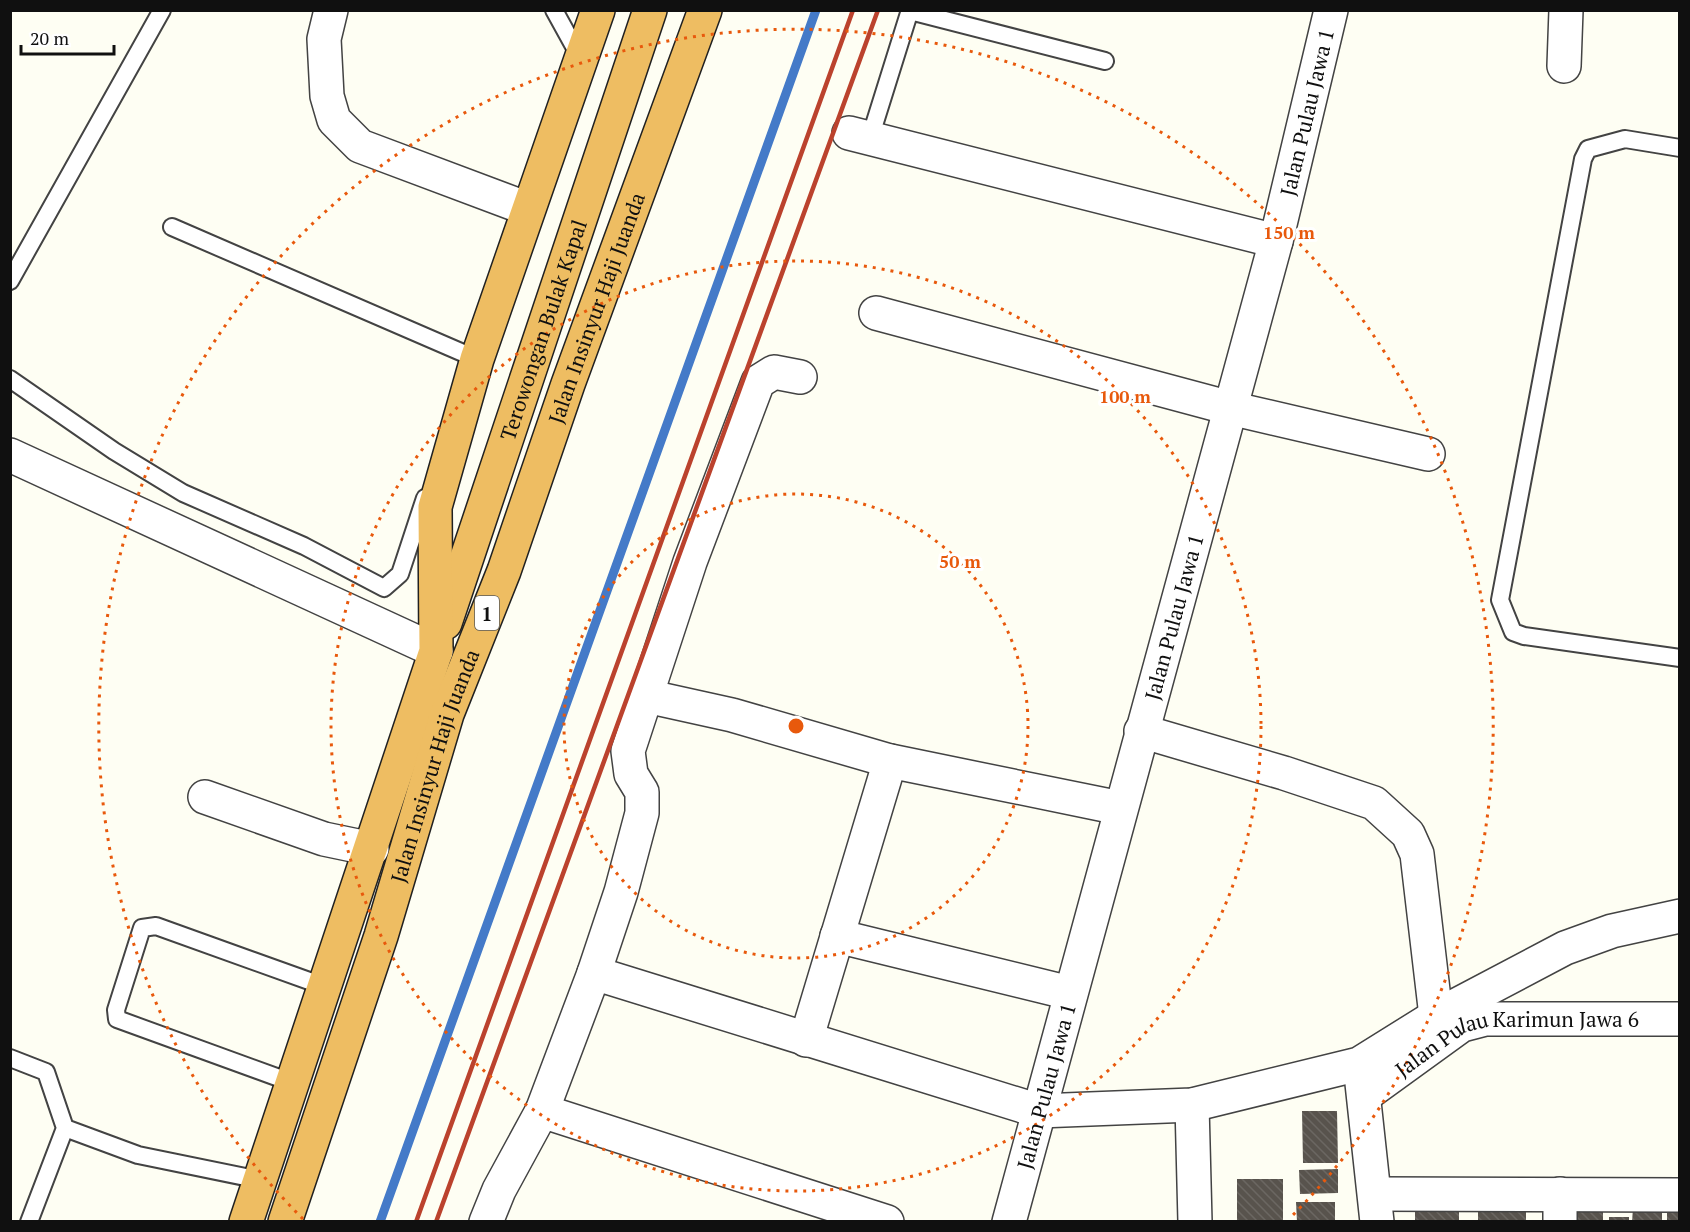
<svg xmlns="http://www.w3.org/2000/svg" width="1690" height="1232" font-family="'PT Serif',serif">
<defs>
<pattern id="building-back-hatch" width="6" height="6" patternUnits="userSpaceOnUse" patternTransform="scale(1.5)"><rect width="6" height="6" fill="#58534d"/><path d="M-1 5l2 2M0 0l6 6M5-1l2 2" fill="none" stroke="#6b6762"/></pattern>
</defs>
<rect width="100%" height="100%" fill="#fefef3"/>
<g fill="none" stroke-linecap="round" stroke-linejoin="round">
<!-- stream -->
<path stroke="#447ac8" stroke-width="9" d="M380,1222L816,10"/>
</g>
<!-- building -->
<path fill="url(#building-back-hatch)" d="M1302,1111H1337L1338,1163H1303Z
M1338,1169V1193L1300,1194L1299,1170Z
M1237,1179H1283V1222H1237Z
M1573,1200L1603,1201V1222H1573Z
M1296,1202H1335V1222H1297Z
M1633,1208H1662V1222H1632Z
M1478,1209H1526V1222H1478Z
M1415,1210H1459V1222H1415Z
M1667,1213H1680V1222H1667Z
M1609,1217H1629V1222H1609Z"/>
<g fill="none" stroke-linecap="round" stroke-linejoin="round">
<defs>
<path id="lane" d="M554,10L581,59
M910,11L1105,61
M870,138L910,10
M1680,148L1625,139L1588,149L1583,159L1500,600L1513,632L1524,636L1680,658
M172,227L477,359
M10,281L162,10
M10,379L114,451L183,493L304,546L384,588L400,574L425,498
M10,1058L46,1072L65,1128L138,1155L260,1180
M293,1083L117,1019L116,1010L142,928L156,926L326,987
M29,1222L65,1128"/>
<g id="street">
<path d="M331,10L324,39L327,96L334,120L360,146L528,209"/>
<path d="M1564,66L1566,10"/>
<path d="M849,133L1276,241"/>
<path d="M876,313L1230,408L1428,454"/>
<path d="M10,455L436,651"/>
<path d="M646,696L732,715L890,761L1120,808"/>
<path d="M1141,731L1284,773L1374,803L1408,834L1417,854L1436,1016"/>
<path d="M205,797L324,839L372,849"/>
<path d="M837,936L1070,993"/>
<path d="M594,973L621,892L642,813V792L631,774L628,751L690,562L758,382L774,372L800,377"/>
<path d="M806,1040L890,761"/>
<path d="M1361,1074L1377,1222"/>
<path id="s1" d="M1364,1096L1462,1025L1485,1019H1680"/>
<path d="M1192,1105L1195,1222"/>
<path d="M542,1111L887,1222"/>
<path d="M1376,1194L1680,1195"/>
<path d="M486,1222L499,1190L542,1111L594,973L1039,1111L1192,1105L1359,1064L1436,1016L1565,948L1612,931L1680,916"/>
<path id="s2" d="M1009,1222L1276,241L1331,10"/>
<path d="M1560,1222V1194"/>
</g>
<g id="highway">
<path id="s3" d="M445,623L650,10"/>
<path d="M246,1222L436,651L435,507L477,359L598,10"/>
<path id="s4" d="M285,1222L381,936L447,714L504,571L568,384L705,10"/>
</g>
</defs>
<!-- lane casing -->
<use href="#lane" stroke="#434343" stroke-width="20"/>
<!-- street casing -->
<use href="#street" stroke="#434343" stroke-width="36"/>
<!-- highway casing -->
<use href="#highway" stroke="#212121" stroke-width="36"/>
<!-- lane -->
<use href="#lane" stroke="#fff" stroke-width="16"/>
<!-- street -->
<use href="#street" stroke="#fff" stroke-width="33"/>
<!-- highway -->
<use href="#highway" stroke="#eebd62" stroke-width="33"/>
<!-- rail -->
<path stroke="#bb422d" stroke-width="4.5" d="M416,1222L853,10
M436,1222L878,10"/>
</g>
<!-- distance rings -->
<g fill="none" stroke="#e8590c" stroke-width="3" stroke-dasharray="3 6">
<circle cx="796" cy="726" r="232"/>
<circle cx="796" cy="726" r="465"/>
<path d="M303 1219A697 697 0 1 1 1289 1219"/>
</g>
<g text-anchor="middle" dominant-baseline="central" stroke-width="6" stroke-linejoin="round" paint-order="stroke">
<!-- shield labels -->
<rect fill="#fff" stroke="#585858" stroke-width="1.5" x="475" y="596" width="24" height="34" rx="4.5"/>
<g font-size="20" font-weight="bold" fill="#101010">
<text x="487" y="613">1</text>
</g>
<!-- street labels -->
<g font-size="21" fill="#101010" stroke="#fff">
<text stroke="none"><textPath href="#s2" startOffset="1149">Jalan Pulau Jawa 1</textPath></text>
<text stroke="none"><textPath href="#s4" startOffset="966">Jalan Insinyur Haji Juanda</textPath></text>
<text stroke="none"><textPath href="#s3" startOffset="309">Terowongan Bulak Kapal</textPath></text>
<text stroke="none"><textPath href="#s2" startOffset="627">Jalan Pulau Jawa 1</textPath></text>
<text stroke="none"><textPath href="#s4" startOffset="480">Jalan Insinyur Haji Juanda</textPath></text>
<text stroke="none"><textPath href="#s1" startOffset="170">Jalan Pulau Karimun Jawa 6</textPath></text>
<text stroke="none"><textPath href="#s2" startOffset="141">Jalan Pulau Jawa 1</textPath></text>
</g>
</g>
<circle cx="796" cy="726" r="9" fill="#e8590c" stroke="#fff" stroke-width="3"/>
<g font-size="18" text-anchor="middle" font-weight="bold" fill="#e8590c" stroke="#fff" stroke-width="6" stroke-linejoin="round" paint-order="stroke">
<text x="1289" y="239">150 m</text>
<text x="1125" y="403">100 m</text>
<text x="960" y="568">50 m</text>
</g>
<!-- border -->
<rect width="1690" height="1232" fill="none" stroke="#101010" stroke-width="24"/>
<!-- scale -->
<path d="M21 45v9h93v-9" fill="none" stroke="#101010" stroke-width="3"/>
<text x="30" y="45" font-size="18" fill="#101010" stroke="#ffffff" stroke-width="4.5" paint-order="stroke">20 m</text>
</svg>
